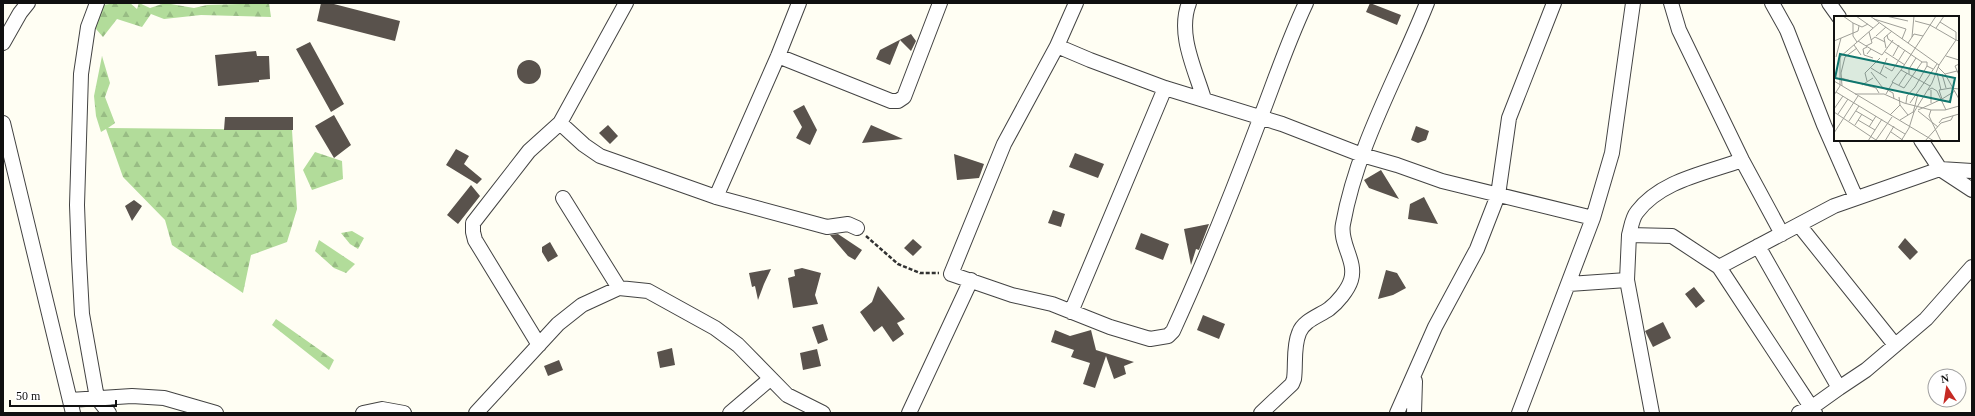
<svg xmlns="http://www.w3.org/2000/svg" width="1975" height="416" font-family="Georgia,serif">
<defs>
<pattern id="forest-firs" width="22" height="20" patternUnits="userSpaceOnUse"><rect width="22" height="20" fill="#b2dc9a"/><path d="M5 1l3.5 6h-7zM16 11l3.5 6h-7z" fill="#98bc84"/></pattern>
</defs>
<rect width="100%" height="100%" fill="#fffef3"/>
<!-- forest -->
<path fill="url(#forest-firs)" d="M117,3H130L137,9L139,3L150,8L165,3L194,8L207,5L269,3L271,17L201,15L164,19L151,14L142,27L117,19L103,37L96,29L95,6Z
M102,56L110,83L105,97L115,123L108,128L292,130L297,209L287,242L251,255L243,293L172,245L165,220L123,177L106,129L101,132L96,116L94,96Z
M315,152L342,161L343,179L312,190L303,170Z
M352,231L364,238L358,249L350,244L341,233Z
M319,240L355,264L346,273L334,268L315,251Z
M276,319L334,360L329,370L272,325Z"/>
<!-- building -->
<path fill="#59524c" d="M321,3H330L400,21L395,41L317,21Z
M1370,3L1401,15L1397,25L1366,12Z
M911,34L916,41L911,51L900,40L890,65L876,59L880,50Z
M310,42L344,104L331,112L296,49Z
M256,51L257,56H269L270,79L259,80V82L218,86L215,55Z
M517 72a12 12 0 1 1 24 0a12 12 0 1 1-24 0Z
M804,105L817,130L810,145L796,138L802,127L793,111Z
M334,115L351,145L334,158L315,126Z
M225,117H293V130H224Z
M608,125L618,136L610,144L599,133Z
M871,125L903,139L862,143Z
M1416,126L1429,131L1426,140L1418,143L1411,140Z
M456,149L469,156L464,164L482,179L477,184L446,165Z
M1075,153L1104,164L1098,178L1069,167Z
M954,154L984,164L979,178L957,180Z
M1381,170L1399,199L1369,188L1364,180Z
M471,185L480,196L458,224L447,215Z
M1424,197L1438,224L1408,219L1410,204Z
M134,200L142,206L132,221L125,206Z
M1053,210L1065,214L1061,227L1048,223Z
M1209,224L1199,250L1196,249L1191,265L1184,229Z
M1141,233L1169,244L1163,260L1135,249Z
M838,234L862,250L855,260L848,256L830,235Z
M1905,238L1918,252L1910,260L1898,247Z
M913,239L922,247L913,256L904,248Z
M550,242L558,256L548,262L542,252V247Z
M802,268L821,273L815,295L818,304L793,308L788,278L795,276L794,270Z
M771,269L764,284L758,300L755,286L752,287L749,273Z
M1386,270L1397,273L1406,288L1393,295L1378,299Z
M878,286L905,319L897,323L904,334L893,342L882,326L874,332L860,312L872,302Z
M1694,287L1705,301L1696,308L1685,294Z
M1203,315L1225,324L1219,339L1197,330Z
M1663,322L1671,338L1653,347L1645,331Z
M823,324L828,340L818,344L812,327Z
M1055,330L1070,336L1091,330L1096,350L1134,362L1124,366L1126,374L1114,379L1106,356L1095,388L1083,384L1090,363L1071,357L1074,350L1051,342Z
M672,348L675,365L660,368L657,352Z
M817,349L821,366L803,370L800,353Z
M559,360L563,370L548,376L544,366Z"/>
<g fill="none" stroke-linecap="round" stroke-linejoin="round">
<defs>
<path id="minor" d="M97,3L88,27L81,74L77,205L79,259L82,314L97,398L109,413
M1076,3L1057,46L1090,60L1165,88L1282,124L1362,155L1397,165L1442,181L1593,218
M1189,3C1177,34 1195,69 1204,99
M1671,3L1679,30L1742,160L1782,234
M1772,3L1787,30L1824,125L1856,198
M1829,3L1839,17
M3,43L20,13L28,3
M1057,46L1004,144L951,274L1012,295L1052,304L1110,327L1150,339L1168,336L1173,331C1205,261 1233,191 1260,119C1275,80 1288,41 1306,3
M778,56L891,101H898L904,97L940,3
M3,123L73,413
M560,123L584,145L600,156L716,197L827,227L848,224L857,228
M1921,140L1940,169L1972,190
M716,197L778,56L799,3
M563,198L619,288
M1799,225L1895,345
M1629,235C1631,228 1632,218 1637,212C1661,180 1707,173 1742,160
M1758,246L1839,388L1811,408L1799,413
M1719,267L1834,206L1940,169L1972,171
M1569,284L1627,280
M1071,312L1165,88
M539,345L475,240L473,232V223L529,151L560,123L626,3
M1839,388L1866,370L1926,319L1972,267
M70,400L132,396L164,398L216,413
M363,413L382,409L404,413
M476,413L558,324L582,305L619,288L648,291L715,328L738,345L787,395L823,413
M730,413L770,379
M909,413L971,280
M1261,413L1292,384L1294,379C1296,365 1293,347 1299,333C1303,321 1319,316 1329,309C1337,303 1348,290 1351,280C1357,261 1339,243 1343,224C1357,146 1398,76 1427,3
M1397,413L1435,327L1477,249L1498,195L1509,118L1554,3
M1414,413L1415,381
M1519,413L1593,218L1612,153L1633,3
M1652,413L1627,280L1629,235L1672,236L1719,267L1815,413"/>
</defs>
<!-- minor casing -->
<use href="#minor" stroke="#434343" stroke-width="16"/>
<!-- path -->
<path stroke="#323232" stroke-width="2.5" stroke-dasharray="4 2" stroke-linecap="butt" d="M866,236L898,264L920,273H939"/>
<!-- minor -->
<use href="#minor" stroke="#fff" stroke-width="14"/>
</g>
<!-- overview -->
<g transform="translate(1834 16)">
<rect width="125" height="125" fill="#fffef3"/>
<path fill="none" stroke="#9f9f98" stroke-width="1" d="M9,0L19,7V20L23,26M22,0L39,12M36,0L105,49M52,0L74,5M40,3L72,13L68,23M81,5L96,9L122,24V16L106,6M19,7L28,11L34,8M102,12L110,0M53,19L54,23L88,46M42,20L52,11M78,21L80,0M37,24L41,21L51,26M0,25L24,15L25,10M24,25L37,33L33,38M74,27L80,18L89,20M20,29L27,39M32,30L38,27L35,16M33,31L29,33L30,39L39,42M52,32L50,22L58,15M37,33L48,39L59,24M51,36L71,49M59,40L65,29M112,40L125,44M2,41L7,22M125,48L121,50L125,59M51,51L58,55L71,34M104,51L111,58L125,83M37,52L53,62M67,54L58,66L70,72L88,46H93V50M37,56L48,71L59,77L60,83M103,57L107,74M46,58L53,42M75,58V53L82,42M108,58L112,72M111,58L123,55M7,62L42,72L45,77M0,65L100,125M33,65L31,57L46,42M28,69L39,62M65,69L73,57M8,70L7,57L11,41L23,32M96,70L67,54L102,0M94,74L98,72L103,75L112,94M97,74V87M105,74L117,72L125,73M2,76L71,118M21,78H50L70,87L97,94H111L125,90M52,78L59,66M0,79L6,70V41L45,7M65,81L66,89L74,99M108,83L121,75M72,87L73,80L81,71L93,50L99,53M76,87L103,48M0,93L9,80M84,94L108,83L105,74M97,94L95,100L107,125M22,95L39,105M84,95L104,111M0,96L42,124M79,97L84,78M4,98L14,83M56,99L66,89M24,104L41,114M66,104L79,96M15,105L25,90M105,107L108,103L125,98M21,109L28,98M35,111L42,100M57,116L70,125M0,117L24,80M42,124L58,101M34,125L48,103M51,125L60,110M67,125L75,112L80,96L98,67L105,49L122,24L125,25M91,125L107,107L117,104L119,100"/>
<path fill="#0f766e" fill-opacity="0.15" stroke="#0f766e" stroke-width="2" d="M6,38L121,62L116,86L1,62Z"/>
<rect width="125" height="125" fill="none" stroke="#101010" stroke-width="2"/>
</g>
<!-- border -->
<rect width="1975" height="416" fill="none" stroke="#101010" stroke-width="8"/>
<!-- north arrow -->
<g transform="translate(1947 388) rotate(348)"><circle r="19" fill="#ffffff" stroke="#9f9f9f"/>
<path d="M0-3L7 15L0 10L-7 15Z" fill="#c52a24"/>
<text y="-6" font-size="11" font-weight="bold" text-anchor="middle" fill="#101010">N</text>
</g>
<!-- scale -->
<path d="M10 400v6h106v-6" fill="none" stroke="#101010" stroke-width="2"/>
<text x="16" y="400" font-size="12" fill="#101010" stroke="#ffffff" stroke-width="3" paint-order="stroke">50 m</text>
</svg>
